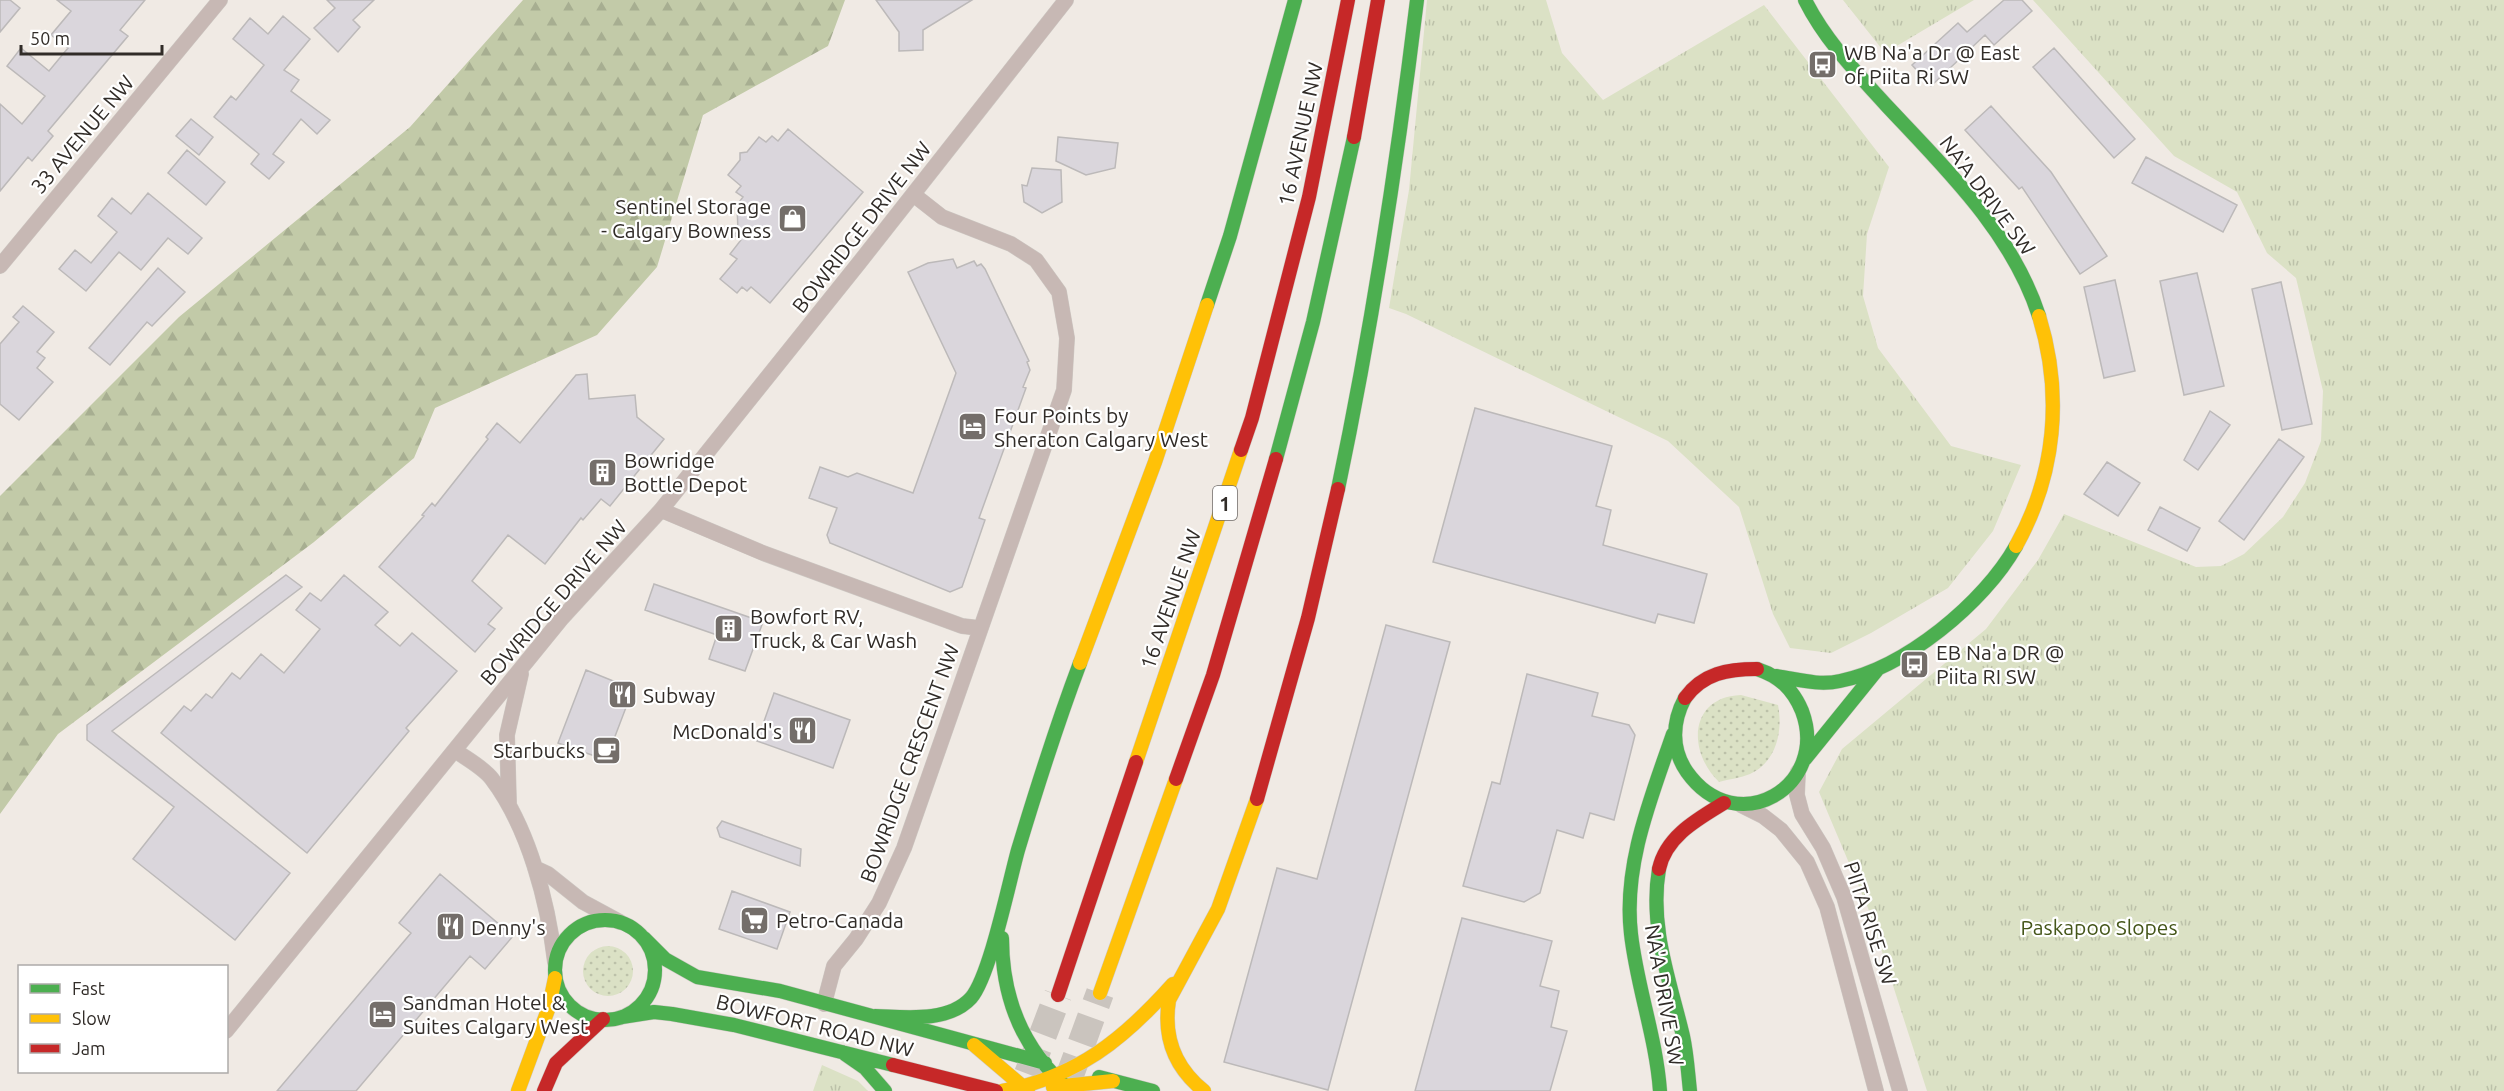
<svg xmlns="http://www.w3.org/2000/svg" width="2504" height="1091" font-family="Ubuntu,sans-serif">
<defs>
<pattern id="grass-dots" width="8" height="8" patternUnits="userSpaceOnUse" patternTransform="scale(1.5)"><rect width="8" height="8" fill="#dbe1c5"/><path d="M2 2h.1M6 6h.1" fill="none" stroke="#bcc1a9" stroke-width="1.8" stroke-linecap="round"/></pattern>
<pattern id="forest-firs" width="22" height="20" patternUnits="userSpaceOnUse" patternTransform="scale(1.5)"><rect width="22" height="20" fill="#c2caa8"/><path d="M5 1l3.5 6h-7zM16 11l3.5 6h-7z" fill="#a7ae91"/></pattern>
<pattern id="park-tufts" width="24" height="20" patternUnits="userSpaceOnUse" patternTransform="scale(1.5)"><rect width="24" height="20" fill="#dbe1c5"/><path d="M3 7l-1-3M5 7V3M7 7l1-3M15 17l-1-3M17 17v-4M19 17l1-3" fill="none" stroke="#bcc1a9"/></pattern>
</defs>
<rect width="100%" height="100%" fill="#f0eae4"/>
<!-- grass -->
<path fill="url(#grass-dots)" d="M1741,695L1778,705C1783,730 1777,762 1750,774C1741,778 1729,779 1719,782C1687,751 1689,697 1741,695Z
M583 971a25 25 0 1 1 50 0a25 25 0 1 1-50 0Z"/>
<!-- forest -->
<path fill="url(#forest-firs)" d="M523,0H845L828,46L703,115L657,267L597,335L435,408L414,458L314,542L58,734L0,814V496L179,317L410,127Z"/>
<!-- park -->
<path fill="url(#park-tufts)" d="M1427,0H1546L1562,53L1603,100L1764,5L1889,167L1867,234L1863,296L1878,348L1951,446L2021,465L1993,531L1948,588L1871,633L1831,653L1790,648L1773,614L1739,507L1668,441L1406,314L1389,308L1409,190Z
M1843,0H1974L1885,53Z
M2033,0H2504V1091H1927L1868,908L1819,792L1842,749L1986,629L2038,560L2064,514L2196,567L2221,566L2244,554L2283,517L2305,483L2321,441L2323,391L2296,278L2267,253L2237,192L2174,156Z
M822,1065L858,1081L868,1091H813Z"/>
<!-- building -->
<path fill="#dad6dc" stroke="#bcb9b9" stroke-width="1.5" d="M0,0H10L20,8L0,32Z
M57,0H145L120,30L128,36L48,131L53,136L32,161L28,157L0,191V104L22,124L45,96L7,66L21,48L49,71L68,48L51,35L71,11Z
M327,0H374L353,20L360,27L338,52L314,28L335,8Z
M876,0H972L923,30V50L899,51V32Z
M2004,0H2022L2032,11L1994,45L1985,35L1931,86L1912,65L1958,23L1967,32Z
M283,16L310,39L284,70L299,80L291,91L330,120L317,134L301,119L273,154L284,162L269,179L251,164L259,154L214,117L231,96L236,100L264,65L233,39L250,18L268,34Z
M2054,48L2135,139L2114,158L2033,67Z
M1991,106L2051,172L2107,256L2080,274L2022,187L2019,189L1965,130Z
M191,119L213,137L199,155L176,136Z
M788,129L863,192L770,303L751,287L747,291L742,287L737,293L720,279L737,259L730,254L741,240L734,235L738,231L737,205L743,197L736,192L741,186L728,175L740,160V153L747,152L759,137L766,142L772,136L778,141Z
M1058,137L1118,143L1115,168L1086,175L1056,161Z
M187,150L225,182L206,205L168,173Z
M2146,157L2237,205L2223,232L2132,183Z
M1032,168L1061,170L1062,202L1042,213L1024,202L1022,185L1027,186Z
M148,193L202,238L188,254L168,238L141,270L119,252L86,291L59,269L75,250L91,263L117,232L98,216L112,198L131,214Z
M953,259L957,268L974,261L977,266L981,264L985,269L1029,361L1027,362L1030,370L1023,387L1026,388L979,518L985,520L962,587L950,592L830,543L827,535L837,508L809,498L820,467L848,477L857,473L913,493L956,373L908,272L928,263Z
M158,268L185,292L152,326L147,322L110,365L89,348Z
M2197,273L2224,386L2184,395L2160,281Z
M2115,280L2135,371L2104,378L2084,287Z
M2281,282L2312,424L2282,430L2252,289Z
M23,306L54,332L37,352L45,358L37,368L53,382L19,420L0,404V344L19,322L13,317Z
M587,374L589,399L635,395L637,417L664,439L610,506L601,499L583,520L581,518L545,564L508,535L472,581L502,608L488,624L495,629L475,652L379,567L424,516L422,515L432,503L435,506L488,439L486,437L497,423L520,443L576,375Z
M1475,408L1612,446L1596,506L1611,510L1603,545L1707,574L1694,623L1658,614L1655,623L1433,562Z
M2210,411L2230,425L2198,470L2184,460Z
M2279,439L2304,457L2244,540L2219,521Z
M2107,462L2140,483L2118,516L2084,494Z
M2160,507L2200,528L2187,551L2148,530Z
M286,575L302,587L112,731L290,873L235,940L133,859L174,807L87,740V725Z
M344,575L388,612L375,625L400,646L412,633L457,671L406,728L409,731L307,853L161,733L184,706L191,711L206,694L212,698L232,673L240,679L261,654L284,673L320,629L296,610L310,593L321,601Z
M654,584L763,622L745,671L709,659L717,635L645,610Z
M1386,625L1450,642L1328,1090L1224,1062L1277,868L1317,879Z
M586,670L633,689L606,760L558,743Z
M1527,674L1598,693L1592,716L1629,725L1635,735L1614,820L1590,813L1583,838L1557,830L1540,893L1524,902L1463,886L1492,782L1500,784Z
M774,693L850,720L833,768L757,741Z
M722,821L801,849L800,866L720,837L717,828Z
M440,874L513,936L485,969L470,956L356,1091H277L411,933L399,923Z
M732,891L790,912L777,949L719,929Z
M1462,918L1552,941L1540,986L1559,991L1551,1027L1567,1031L1550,1091H1415Z"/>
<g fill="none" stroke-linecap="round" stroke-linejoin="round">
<!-- highway-tunnel -->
<path stroke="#cac4be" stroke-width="28" stroke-dasharray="28 14" stroke-linecap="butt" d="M1028,1074L1058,995
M1067,1083L1100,993"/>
<defs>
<path id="street" d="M0,266L220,0
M661,510L763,553L962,626L979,628
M456,751C467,759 484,768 492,779C529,828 548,903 555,962
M1798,772L1797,795L1802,814L1823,848L1844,897L1900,1091
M509,804L507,735L521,674
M1741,805L1763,816L1781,830L1807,862L1827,907L1876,1091
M535,868L548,874L583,902L620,922
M824,1004L834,966L856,939L879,903L904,848L1064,390L1067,338L1059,292L1036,260L1011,244L942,217L914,195
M226,1031L562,618L661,510L859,263L1066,0"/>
<path id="fast" d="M1805,0C1825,40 1856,72 1886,105C1944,167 2012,232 2039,316
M1207,305L1230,236L1295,0
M1276,459L1313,322L1354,137
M1338,489C1372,327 1397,164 1417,0
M1776,676C1797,679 1818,686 1840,681C1905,668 1984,603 2016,546
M1685,698C1672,722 1671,749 1687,772C1737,842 1830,786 1802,711C1793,689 1779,676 1757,669
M1805,759L1877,670
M1659,869C1649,927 1670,981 1683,1036C1687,1054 1688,1073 1690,1091
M555 970a50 50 0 1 1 100 0a50 50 0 1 1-100 0Z
M644,938L665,959L697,977L780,991L1045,1063
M1002,938C1002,1000 1023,1051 1071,1091
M875,1016C905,1017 948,1023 971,998C990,976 1009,882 1018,850C1037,787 1057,724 1080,663
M622,1017L654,1012L672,1014L734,1025L893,1065
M842,1052L865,1068L885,1091
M1099,1077L1153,1091
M1660,1091C1656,1037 1637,987 1631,934C1623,865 1651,798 1673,734"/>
<path id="slow" d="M2016,546C2056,474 2063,394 2039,316
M1080,663L1155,462L1207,305
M1136,762L1241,450
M1100,993L1176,779
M974,1045L1028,1091
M1053,1087L1113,1081
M518,1091L549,1007L555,978
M1002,1091C1077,1077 1123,1040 1173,984
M1204,1091C1174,1067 1163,1037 1169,1000L1218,909L1257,799"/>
<path id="jam" d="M1354,137L1378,0
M1241,450L1252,418L1309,197L1348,0
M1685,698C1703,673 1728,669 1757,669
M1176,779L1213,675L1276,459
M1257,799L1308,618L1338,489
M1659,869C1666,836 1698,819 1724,803
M1058,995L1136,762
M893,1065L996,1091
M544,1091L556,1063L603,1019"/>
</defs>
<!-- street casing -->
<use href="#street" stroke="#cdc8c3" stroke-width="16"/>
<!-- fast casing -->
<use href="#fast" stroke="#cdc8c3" stroke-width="15"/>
<!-- slow casing -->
<use href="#slow" stroke="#cdc8c3" stroke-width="15"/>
<!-- jam casing -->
<use href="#jam" stroke="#cdc8c3" stroke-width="15"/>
<!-- street -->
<use href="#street" stroke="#c7b8b4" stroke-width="15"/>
<!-- fast -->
<use href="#fast" stroke="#4caf50" stroke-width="14"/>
<!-- slow -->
<use href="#slow" stroke="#ffc107" stroke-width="14"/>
<!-- jam -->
<use href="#jam" stroke="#c62828" stroke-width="14"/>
</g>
<!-- icons -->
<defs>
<symbol id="bus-square" viewBox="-11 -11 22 22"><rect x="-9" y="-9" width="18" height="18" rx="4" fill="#746e6a" stroke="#fff"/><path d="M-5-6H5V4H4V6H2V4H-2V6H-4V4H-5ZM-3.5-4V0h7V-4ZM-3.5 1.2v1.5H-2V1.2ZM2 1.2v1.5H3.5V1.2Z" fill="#fff"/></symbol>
<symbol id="shop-square" viewBox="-11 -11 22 22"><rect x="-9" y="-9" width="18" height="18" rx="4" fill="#746e6a" stroke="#fff"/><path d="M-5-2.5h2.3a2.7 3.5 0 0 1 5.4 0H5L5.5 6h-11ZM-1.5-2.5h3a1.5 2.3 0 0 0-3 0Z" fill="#fff"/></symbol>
<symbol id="hotel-square" viewBox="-11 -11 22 22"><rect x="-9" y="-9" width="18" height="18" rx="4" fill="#746e6a" stroke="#fff"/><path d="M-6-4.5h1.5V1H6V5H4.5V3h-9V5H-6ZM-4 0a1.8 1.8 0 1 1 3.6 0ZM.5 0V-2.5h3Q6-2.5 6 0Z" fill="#fff"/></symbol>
<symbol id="building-square" viewBox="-11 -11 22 22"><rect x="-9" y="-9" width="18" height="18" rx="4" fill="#746e6a" stroke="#fff"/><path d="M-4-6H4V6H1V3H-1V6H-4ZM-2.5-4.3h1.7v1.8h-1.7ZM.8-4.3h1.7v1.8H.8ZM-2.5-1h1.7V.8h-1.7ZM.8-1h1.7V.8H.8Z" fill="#fff"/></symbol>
<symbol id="restaurant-square" viewBox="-11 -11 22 22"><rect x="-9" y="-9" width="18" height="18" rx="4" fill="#746e6a" stroke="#fff"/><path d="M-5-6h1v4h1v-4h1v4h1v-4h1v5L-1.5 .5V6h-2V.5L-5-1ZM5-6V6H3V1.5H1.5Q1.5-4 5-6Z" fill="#fff"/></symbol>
<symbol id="cafe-square" viewBox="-11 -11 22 22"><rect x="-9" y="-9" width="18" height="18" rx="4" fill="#746e6a" stroke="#fff"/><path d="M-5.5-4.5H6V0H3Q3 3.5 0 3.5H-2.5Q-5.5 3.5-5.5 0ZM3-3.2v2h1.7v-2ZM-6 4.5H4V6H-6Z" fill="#fff"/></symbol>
<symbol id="supermarket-square" viewBox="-11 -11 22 22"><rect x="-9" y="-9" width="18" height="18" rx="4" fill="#746e6a" stroke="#fff"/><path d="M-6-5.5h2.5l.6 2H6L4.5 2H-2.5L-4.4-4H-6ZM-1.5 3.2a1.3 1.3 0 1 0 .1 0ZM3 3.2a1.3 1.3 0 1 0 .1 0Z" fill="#fff"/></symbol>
</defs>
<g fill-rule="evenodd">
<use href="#bus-square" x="1806" y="48" width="33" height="33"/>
<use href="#shop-square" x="776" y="202" width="33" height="33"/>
<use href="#hotel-square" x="956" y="410" width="33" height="33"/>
<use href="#building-square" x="586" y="456" width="33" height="33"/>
<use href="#building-square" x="712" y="612" width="33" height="33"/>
<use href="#bus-square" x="1898" y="648" width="33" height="33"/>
<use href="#restaurant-square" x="606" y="678" width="33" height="33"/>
<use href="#restaurant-square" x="786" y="714" width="33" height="33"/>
<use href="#cafe-square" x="590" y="734" width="33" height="33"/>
<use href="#supermarket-square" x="738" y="904" width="33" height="33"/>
<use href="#restaurant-square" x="434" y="910" width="33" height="33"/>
<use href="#hotel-square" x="366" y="998" width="33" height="33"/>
</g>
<g text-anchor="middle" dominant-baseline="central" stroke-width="4.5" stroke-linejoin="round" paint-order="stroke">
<!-- shield labels -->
<rect fill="#fff" stroke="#6f6b68" stroke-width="1.5" x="1213" y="486" width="24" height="34" rx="4.5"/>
<g font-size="20" font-weight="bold" fill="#312c28">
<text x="1225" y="503">1</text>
</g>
<!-- poi labels -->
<g font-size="21" fill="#312c28" stroke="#fff" text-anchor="start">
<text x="1844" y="52">WB Na'a Dr @ East<tspan x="1844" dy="24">of Piita Ri SW</tspan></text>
<text x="771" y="206" text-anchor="end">Sentinel Storage<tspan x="771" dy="24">- Calgary Bowness</tspan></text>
<text x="994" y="415">Four Points by<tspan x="994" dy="24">Sheraton Calgary West</tspan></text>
<text x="624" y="460">Bowridge<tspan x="624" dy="24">Bottle Depot</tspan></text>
<text x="750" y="616">Bowfort RV,<tspan x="750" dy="24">Truck, &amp; Car Wash</tspan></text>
<text x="1936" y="652">EB Na'a DR @<tspan x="1936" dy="24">Piita RI SW</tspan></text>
<text x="643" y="695">Subway</text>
<text x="782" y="731" text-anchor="end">McDonald's</text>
<text x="585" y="750" text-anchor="end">Starbucks</text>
<text x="776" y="920">Petro-Canada</text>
<text x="471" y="927">Denny's</text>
<text x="403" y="1002">Sandman Hotel &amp;<tspan x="403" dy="24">Suites Calgary West</tspan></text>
</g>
<!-- street labels -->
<g font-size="21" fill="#312c28" stroke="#fff">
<text transform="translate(82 134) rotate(-50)">33 AVENUE NW</text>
<text transform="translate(1300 134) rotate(-78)">16 AVENUE NW</text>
<text transform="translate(1988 195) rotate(53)">NA'A DRIVE SW</text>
<text transform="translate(861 227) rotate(-52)">BOWRIDGE DRIVE NW</text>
<text transform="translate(1170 599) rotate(-71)">16 AVENUE NW</text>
<text transform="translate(553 602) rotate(-49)">BOWRIDGE DRIVE NW</text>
<text transform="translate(909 763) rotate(-70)">BOWRIDGE CRESCENT NW</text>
<text transform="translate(1871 923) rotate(72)">PIITA RISE SW</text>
<text transform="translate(1665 995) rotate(80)">NA'A DRIVE SW</text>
<text transform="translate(815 1025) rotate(14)">BOWFORT ROAD NW</text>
</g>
<!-- park labels -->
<g font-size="21" fill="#45561a" stroke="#fff">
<text x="2099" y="927">Paskapoo Slopes</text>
</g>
</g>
<!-- legend -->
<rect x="18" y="965" width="210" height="108" fill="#ffffff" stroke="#adaba9" stroke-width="1.5"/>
<rect x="30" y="984" width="30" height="9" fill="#4caf50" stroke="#adaba9" stroke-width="1.5"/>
<text x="72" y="995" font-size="18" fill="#312c28">Fast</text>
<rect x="30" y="1014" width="30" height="9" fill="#ffc107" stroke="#adaba9" stroke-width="1.5"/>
<text x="72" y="1025" font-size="18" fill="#312c28">Slow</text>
<rect x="30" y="1044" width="30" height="9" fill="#c62828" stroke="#adaba9" stroke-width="1.5"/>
<text x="72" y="1055" font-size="18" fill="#312c28">Jam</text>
<!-- scale -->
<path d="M21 45v9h141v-9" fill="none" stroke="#312c28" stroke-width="3"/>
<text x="30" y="45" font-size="18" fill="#312c28" stroke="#ffffff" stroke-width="4.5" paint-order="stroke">50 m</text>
</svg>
